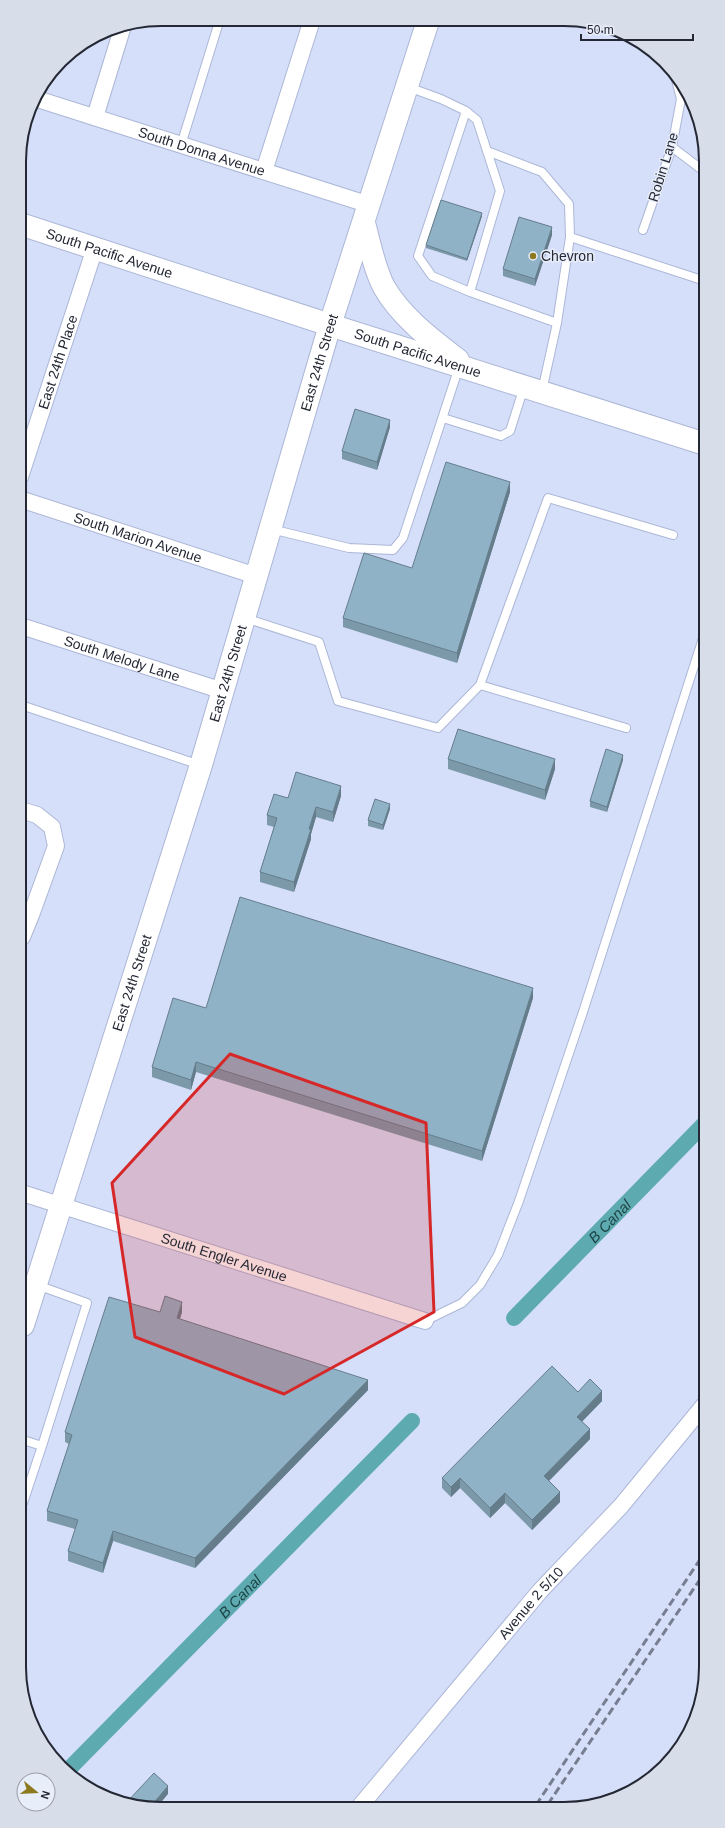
<svg xmlns="http://www.w3.org/2000/svg" width="725" height="1828" font-family="Arial,sans-serif">
<rect width="100%" height="100%" fill="#d6dff9"/>
<g fill="none" stroke-linecap="round" stroke-linejoin="round">
<!-- canal -->
<g stroke="#5dabb0" stroke-width="16">
<path id="s1" d="M514,1318L704,1124"/>
<path id="s2" d="M66,1772L412,1421"/>
</g>
<defs>
<path id="lane" d="M408,87L441,99L466,111L477,120L500,191L470,292
M466,111L418,256L432,276L470,292L557,323
M181,145L220,19
M672,147L701,169
M487,151L542,172L569,204L570,237L557,323L542,391
M643,230L672,147L681,99L676,80
M570,237L702,280
M443,418L501,436L510,431L524,387
M271,529L349,548L393,550L403,538L459,367
M245,618L319,642L338,701L438,728L480,685L626,728
M480,685L548,498L673,535
M21,705L200,765
M425,1321L462,1303L480,1285L498,1255L519,1201L583,1012L703,638
M23,1440L42,1446L87,1303L37,1285
M23,1503L42,1446"/>
<g id="street">
<path id="s3" d="M34,98L370,205"/>
<path d="M95,117L123,26"/>
<path d="M264,171L312,20"/>
<path id="s4" d="M20,477L95,248"/>
<path id="s5" d="M20,499L256,576"/>
<path id="s6" d="M21,626L223,691"/>
<path d="M21,810L37,815L52,827L56,846L31,915L22,937"/>
<path id="s7" d="M22,1193L425,1321"/>
<path id="s8" d="M361,1805L540,1591L621,1506L705,1404"/>
</g>
<g id="secondary">
<path d="M364,223C370,245 374,268 384,287C401,317 432,340 458,360"/>
<path id="s9" d="M20,224L330,325L702,443"/>
<path id="s10" d="M23,1325L201,765L330,325L428,21"/>
</g>
</defs>
<!-- lane casing -->
<use href="#lane" stroke="#acb7d7" stroke-width="10"/>
<!-- street casing -->
<use href="#street" stroke="#acb7d7" stroke-width="18"/>
<!-- secondary casing -->
<use href="#secondary" stroke="#acb7d7" stroke-width="24"/>
<!-- lane -->
<use href="#lane" stroke="#fff" stroke-width="8"/>
<!-- street -->
<use href="#street" stroke="#fff" stroke-width="16"/>
<!-- secondary -->
<use href="#secondary" stroke="#fff" stroke-width="22"/>
<!-- rail -->
<path stroke="#787e91" stroke-width="3" stroke-dasharray="8 4" stroke-linecap="butt" d="M548,1804L705,1572
M536,1805L705,1552"/>
</g>
<!-- wall -->
<path fill="#7c99aa" d="M482,216L467,261L426,248V245Z
M552,235L535,286L503,276V269Z
M390,427L377,470L342,459V451Z
M510,492L457,663L343,627V618L412,568Z
M448,759L555,769L545,800L448,769Z
M623,760L607,812L590,807V801Z
M341,796L333,822L316,817L311,834V839L294,892L260,882V872L274,827L267,825V815L288,798Z
M390,809L383,830L368,826V820Z
M533,998L482,1161L196,1072L191,1090L152,1077V1067L206,1008Z
M160,1312H182L180,1319L368,1390L195,1568L113,1541L103,1573L68,1561V1551L75,1529L47,1521V1511L69,1444L65,1442V1432Z
M578,1392L602,1401L582,1421L590,1439L549,1481L560,1502L532,1530L505,1503L490,1518L460,1488L451,1497L442,1488V1478Z"/>
<!-- shaded-wall -->
<path fill="#657d8b" d="M482,213V216L467,261V259Z
M552,227V235L535,286V279Z
M390,420V427L377,470V462Z
M510,482V492L457,663V653Z
M623,755V760L607,812V807Z
M555,759V769L545,800V790Z
M341,786V796L333,822V812Z
M390,804V809L383,830V825Z
M316,807V817L311,834V839L294,892V882Z
M533,988V998L482,1161V1151Z
M196,1062V1072L191,1090V1080Z
M182,1302V1312L177,1328V1318Z
M368,1380V1390L195,1568V1558Z
M602,1391V1401L577,1427V1417Z
M590,1429V1439L544,1486V1476Z
M460,1478V1488L451,1497V1487Z
M560,1492V1502L532,1530V1520Z
M505,1493V1503L490,1518V1508Z
M113,1531V1541L103,1573V1563Z
M168,1786V1794L158,1806H151Z"/>
<!-- building -->
<path fill="#90b2c6" stroke="#657d8b" d="M441,200L482,213L467,259L426,245Z
M519,217L552,227L535,279L503,269Z
M355,409L390,420L377,462L342,451Z
M446,462L510,482L457,653L343,618L364,553L412,568Z
M458,729L555,759L545,790L448,759Z
M606,749L623,755L607,807L590,801Z
M296,772L341,786L333,812L316,807L309,829H311L294,882L260,872L277,818L267,815L274,794L288,798Z
M375,799L390,804L383,825L368,820Z
M240,897L533,988L482,1151L196,1062L191,1080L152,1067L173,998L206,1008Z
M165,1296L182,1302L177,1318L368,1380L195,1558L113,1531L103,1563L68,1551L78,1520L47,1511L72,1435L65,1432L109,1297L160,1312Z
M552,1366L578,1392L590,1379L602,1391L577,1417L590,1429L544,1476L560,1492L532,1520L505,1493L490,1508L460,1478L451,1487L442,1478Z
M154,1773L168,1786L151,1806H133L126,1803Z"/>
<!-- marked area -->
<path fill="#d62828" fill-opacity="0.2" stroke="#d62828" stroke-width="3" stroke-linejoin="round" d="M230,1054L426,1123L434,1312L284,1394L135,1337L112,1183Z"/>
<!-- markers -->
<circle fill="#8d791e" stroke="#e8edfa" stroke-width="1.5" cx="533" cy="256" r="4"/>
<g text-anchor="middle" dominant-baseline="central" stroke-width="3" stroke-linejoin="round" paint-order="stroke">
<!-- street labels -->
<g font-size="14" fill="#242834" stroke="#e8edfa">
<text stroke="none"><textPath href="#s3" startOffset="176">South Donna Avenue</textPath></text>
<text transform="translate(663 167) rotate(-73)">Robin Lane</text>
<text stroke="none"><textPath href="#s9" startOffset="94">South Pacific Avenue</textPath></text>
<text stroke="none"><textPath href="#s9" startOffset="418">South Pacific Avenue</textPath></text>
<text stroke="none"><textPath href="#s4" startOffset="121">East 24th Place</textPath></text>
<text stroke="none"><textPath href="#s10" startOffset="1007">East 24th Street</textPath></text>
<text stroke="none"><textPath href="#s5" startOffset="124">South Marion Avenue</textPath></text>
<text stroke="none"><textPath href="#s6" startOffset="106">South Melody Lane</textPath></text>
<text stroke="none"><textPath href="#s10" startOffset="683">East 24th Street</textPath></text>
<text stroke="none"><textPath href="#s10" startOffset="359">East 24th Street</textPath></text>
<text stroke="none"><textPath href="#s7" startOffset="212">South Engler Avenue</textPath></text>
<text stroke="none"><textPath href="#s8" startOffset="264">Avenue 2 5/10</textPath></text>
</g>
<!-- poi labels -->
<g font-size="14" fill="#242834" stroke="#e8edfa" text-anchor="start">
<text x="541" y="256">Chevron</text>
</g>
<!-- water labels -->
<g font-size="15" font-style="italic" fill="#1e4446" stroke="#e8edfa">
<text stroke="none"><textPath href="#s1" startOffset="136">B Canal</textPath></text>
<text stroke="none"><textPath href="#s2" startOffset="247">B Canal</textPath></text>
</g>
</g>
<!-- crop -->
<path d="M0 0H725V1828H0ZM161 26H564A135 135 0 0 1 699 161V1667A135 135 0 0 1 564 1802H161A135 135 0 0 1 26 1667V161A135 135 0 0 1 161 26Z" fill="#d8ddea" fill-rule="evenodd"/>
<path fill="none" stroke="#242834" stroke-width="2" d="M161 26H564A135 135 0 0 1 699 161V1667A135 135 0 0 1 564 1802H161A135 135 0 0 1 26 1667V161A135 135 0 0 1 161 26Z"/>
<!-- north arrow -->
<g transform="translate(36 1792) rotate(108)"><circle r="19" fill="#e8edfa" stroke="#9a9eab"/>
<path d="M0-3L7 15L0 10L-7 15Z" fill="#8d791e"/>
<text y="-6" font-size="11" font-weight="bold" text-anchor="middle" fill="#242834">N</text>
</g>
<!-- scale -->
<path d="M581 34v6h112v-6" fill="none" stroke="#242834" stroke-width="2"/>
<text x="587" y="34" font-size="12" fill="#242834" stroke="#e8edfa" stroke-width="3" paint-order="stroke">50 m</text>
</svg>
